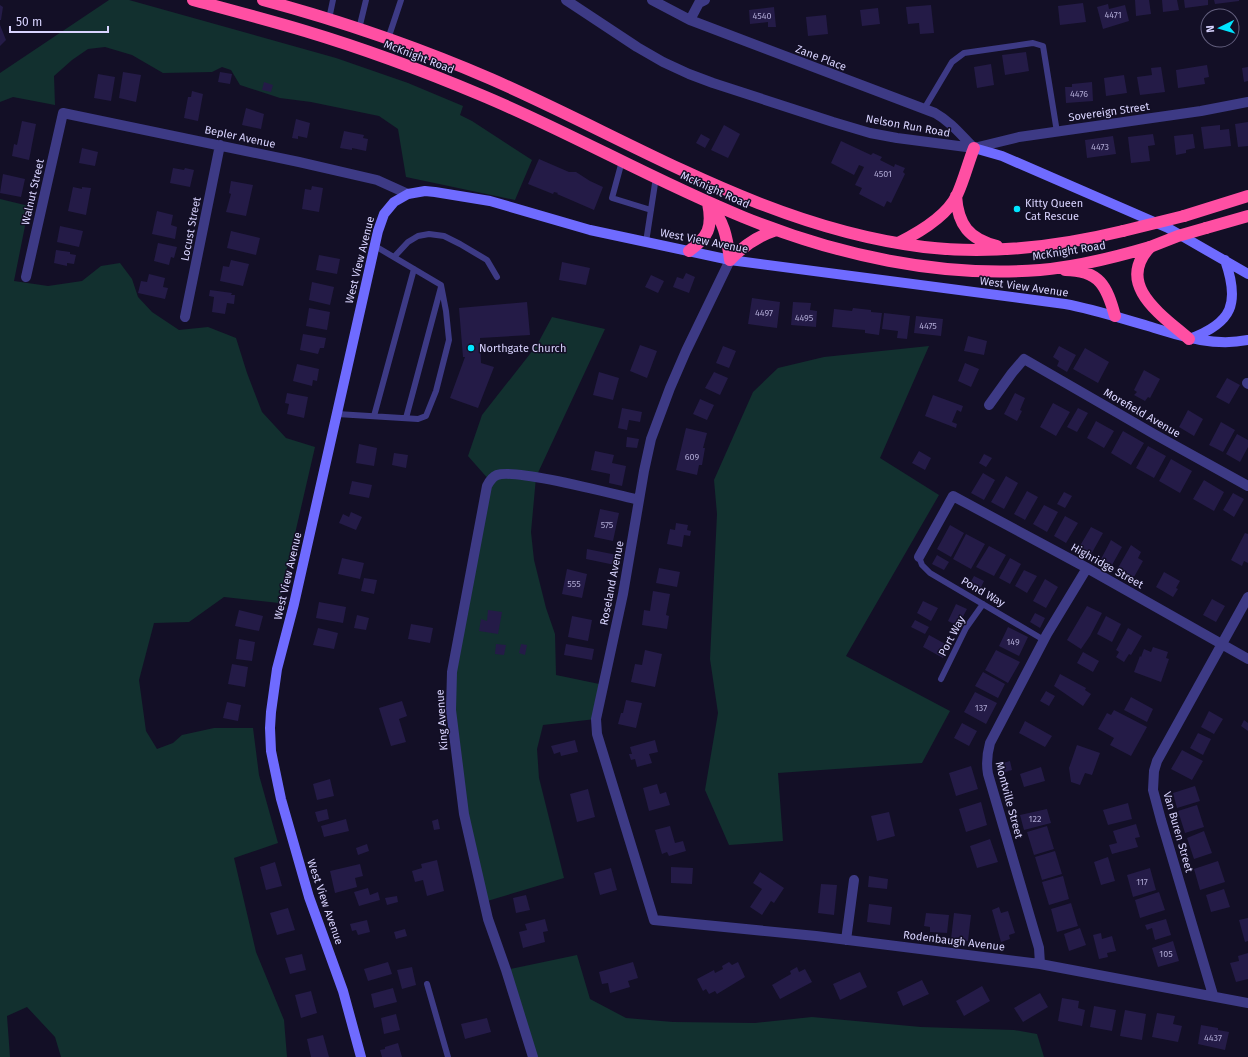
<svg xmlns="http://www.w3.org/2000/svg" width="1248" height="1057" font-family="'Fira Sans',sans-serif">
<rect width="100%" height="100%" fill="#130f26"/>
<!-- green -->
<path fill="#12302f" d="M109,0H129L336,58L408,83L463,106L460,115L472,121L532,160L515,200L406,177L398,129L379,116L311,102L280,98L240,85L231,70L222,67L212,72L163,73L132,55L105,47L88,49L72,60L54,76L55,105L13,97L0,102V73Z
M0,199L29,206L14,281L48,286L82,281L101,266L120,263L132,279L138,297L152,312L179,330L208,327L236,338L247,373L262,412L286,438L315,447L279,603L224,597L189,622L154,623L139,680L146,731L157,749L173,743L182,735L214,728H253L259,775L278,843L234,858L256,952L284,1020L287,1057H61L55,1037L27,1007L7,1016L10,1057H0Z
M552,317L605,329L536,477L531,532L534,560L546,608L555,634L556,675L604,685L596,719L543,725L537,749L539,778L564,878L484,902L464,814L452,672L490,481L468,456L482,415L537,345Z
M929,346L880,458L939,495L846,656L950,711L922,763L778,773L783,841L729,845L705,790L718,713L710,659L717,514L714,480L753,392L778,368L824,357Z
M577,955L590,999L626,1018L673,1022L755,1023L812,1017L921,1027L1014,1030L1037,1034L1044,1057H533L506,970Z"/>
<!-- building -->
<path fill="#241b47" d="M1135,0H1149L1151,14L1136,16Z
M1162,0H1177L1179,10L1163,12Z
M1184,0H1208V5L1185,8Z
M1214,0H1239V1L1215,4Z
M1083,3L1086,22L1060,25L1058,6Z
M1108,4L1109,9L1125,5L1129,21L1103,29L1097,7Z
M0,5L3,7L1,20H0Z
M931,5L934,33L920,34L919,23L908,24L906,7Z
M774,7L776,27H768V22L750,24L749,10Z
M878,8L880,24L862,26L860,10Z
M826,15L828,34L808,36L806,17Z
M0,25L6,40L0,46Z
M1026,52L1029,71L1005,75L1002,55Z
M991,64L994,85L977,88L974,67Z
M1207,65L1209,77L1204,78L1205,84L1178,88L1176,70Z
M1161,67L1165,92L1140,95L1137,77L1152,75L1151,68Z
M1248,67V81L1244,82L1242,68Z
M123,72L141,75L136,102L119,98Z
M220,72L232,74L230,84L218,82Z
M98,74L115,77L111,101L94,98Z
M1124,75L1127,93L1106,96L1104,78Z
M264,82L273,85L271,92L262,90Z
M1092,82L1093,101L1066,103L1065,87H1072V84Z
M192,91L203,94L198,121L184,118L188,97H191Z
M246,108L264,114L261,129L242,125Z
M296,119L310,123L307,138L298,136V139L292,138Z
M22,121L36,124L29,160L12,156L14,144L17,145Z
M1248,122V146L1238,147L1235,124Z
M724,125L740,134L728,158L711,150Z
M1220,125V130L1229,129L1231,146L1204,149L1201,127Z
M344,131L364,135L363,138L368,139L366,151L352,148V150L340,148Z
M701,134L710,139L705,148L696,143Z
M1153,134L1155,145L1148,146L1150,161L1131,163L1128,137Z
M1193,134L1195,148L1186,150V153L1176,155L1174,136Z
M1113,136L1116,154L1087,158L1085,140Z
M841,141L871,155L873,153L882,157L880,160L894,167L895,164L905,168L903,172L905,174L891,203L887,201L884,207L859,194L862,188L855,185L864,167L859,165L854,175L831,163Z
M82,148L98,152L95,166L79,163Z
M539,159L569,172H576L590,181L603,187L594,210L557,194L558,193L554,192L553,194L528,184Z
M173,168L184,170L185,168L194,170L190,187L170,183Z
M3,174L25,179L21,197L0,193Z
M231,181L253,185L246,216L226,212L231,194L229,193Z
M312,186L323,188L319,212L302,209L305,189L311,190Z
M73,187L82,189V187L91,188L86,215L68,211Z
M157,211L173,215L171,225L177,227L175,239L152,234Z
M60,226L83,231L79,247L57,242Z
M231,231L260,238L256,255L227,248Z
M158,243L177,247L174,258L171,257L169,265L154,261Z
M56,250L70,252V254L76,255L74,264L67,263V266L54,263Z
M319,255L340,259L337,274L316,270Z
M231,260L249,264L243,286L220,281L223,266L229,267Z
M562,262L590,268L586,285L559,280Z
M686,273L695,277L689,293L673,287L677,277L683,279Z
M149,274L165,278L163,287L168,288L165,299L138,293L141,281L147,282Z
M651,275L664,281L658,293L645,287Z
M312,282L334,287L330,305L309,300Z
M210,290L232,293L231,295H235L234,304L227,303L225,314L212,312L214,297L209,296Z
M752,298L780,302L777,328L748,324Z
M527,302L530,335L480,338L481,363L494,367L478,408L450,398L465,357H463L459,308Z
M793,302L811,303L810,310L817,311L816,327L791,325Z
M309,308L330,312L327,330L306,326Z
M853,308L871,310V312L882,313L879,335L865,333V330L832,327L834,309L852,311Z
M884,313L910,316L907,339L897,338L898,331L882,329Z
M916,316L943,319L941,336L914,333Z
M303,334L326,338L324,348H320L318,354L300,350Z
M968,336L987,341L984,355L964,351Z
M640,345L657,351L647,378L630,371Z
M723,346L736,351L729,368L716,363Z
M1059,346L1076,355L1067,372L1057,366L1059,361L1053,357Z
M1085,348L1109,362L1098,383L1073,369Z
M965,363L979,369L971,387L958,381Z
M297,364L319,369L317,381L313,380L312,386L293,381Z
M1144,370L1160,379L1150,398L1148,397L1145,401L1134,395L1137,392L1134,390Z
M599,372L619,378L613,400L593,395Z
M714,372L728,378L720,395L705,388Z
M1227,378L1240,385L1229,404L1216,397Z
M287,393L308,397L304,418L287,414L289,404L285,403Z
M1015,393L1025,398L1020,410L1022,411L1017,421L1004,414Z
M933,395L963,406L961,412L957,410L952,422L957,424L956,428L925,416Z
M700,399L714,405L707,420L693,414Z
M1053,403L1070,412L1056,436L1040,427Z
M622,408L642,412L640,422L629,420L627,430L618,428Z
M1078,408L1088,413L1077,432L1067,427Z
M1188,410L1203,419L1194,436L1179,427Z
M1096,421L1114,431L1104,448L1087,438Z
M1221,422L1235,430L1223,452L1209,445Z
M686,428L707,433L703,448H705L702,465H699L697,475L676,470Z
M1123,431L1144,443L1131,465L1111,453Z
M1237,434L1248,440V447L1240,462L1226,454Z
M627,437L639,439L637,448L626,447Z
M359,444L377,448L374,466L356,463Z
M1148,446L1166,456L1154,478L1136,468Z
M595,451L614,455L612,463L626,466L622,486L609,483L610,474L591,470Z
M919,451L931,458L925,470L912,463Z
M394,453L408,455L406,468L392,465Z
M984,454L992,458L986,467L979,463Z
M1171,459L1192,471L1180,493L1159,481Z
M983,473L995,480L984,500L971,493Z
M1006,476L1018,483L1004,509L991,502Z
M1204,480L1224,492L1214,511L1193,499Z
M352,481L372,485L369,498L349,494Z
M1027,491L1038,497L1025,520L1014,514Z
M1064,492L1072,496L1065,508L1057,504Z
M1233,493L1244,499L1234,517L1223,510Z
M1044,505L1058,512L1047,532L1033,524Z
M600,509L619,513L613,541L594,537Z
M351,512L362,517L356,530L339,523L343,514L349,517Z
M1065,516L1078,523L1066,543L1054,536Z
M676,523L688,525L687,530L691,531L690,536L684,535L682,547L667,544L670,529L675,530Z
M950,525L964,533L951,557L937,549Z
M1091,527L1103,533L1089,558L1077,551Z
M1245,533L1248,534V563L1244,561L1242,566L1231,560Z
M966,534L985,544L971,569L953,559Z
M1111,540L1122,547L1112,565L1101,559Z
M1131,545L1141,552L1138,558L1143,561L1134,577L1118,568Z
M989,546L1006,555L994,576L976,567Z
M587,549L617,555L615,565L586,559Z
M937,555L949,562L944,570L932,564Z
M342,558L364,563L360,579L338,574Z
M1010,558L1021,564L1010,584L999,578Z
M659,568L680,572L677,587L656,583Z
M567,569L587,574L582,598L562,594Z
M1024,570L1037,576L1027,593L1015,586Z
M1164,572L1180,581L1176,588L1178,589L1173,597L1156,587Z
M974,576L984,581L979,591L969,585Z
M364,578L377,580L374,594L361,591Z
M1045,579L1058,587L1046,608L1033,601Z
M653,591L670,594L666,615L669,616L667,629L642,625L644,610L650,611Z
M1212,599L1225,606L1216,622L1203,615Z
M923,601L938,608L931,621L917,613Z
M319,602L346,607L343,623L316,618Z
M956,604L967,609L958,626L948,621Z
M1087,606L1102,613L1090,636L1081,649L1067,640Z
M239,610L263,616L259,631L235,626Z
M488,610L502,612L498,634L479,631L481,619L487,621Z
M1035,613L1045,618L1040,628L1030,622Z
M357,615L369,618L366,630L354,628Z
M572,616L592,620L588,641L568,637Z
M1106,616L1121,624L1112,642L1097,634Z
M915,620L929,627L925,634L911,627Z
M411,624L433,628L430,643L408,639Z
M1008,627L1028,637L1019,656L999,646Z
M318,628L338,633L334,649L313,645Z
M1128,628L1142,636L1131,655L1129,654L1124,662L1116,657L1119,652L1116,650Z
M929,635L949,646L943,658L923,647Z
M239,639L255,642L252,661L236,659Z
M496,644L506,645L504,655L495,654Z
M521,644L527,645L525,655L519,653Z
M566,644L594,649L592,660L564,655Z
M1153,647L1168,652L1166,658L1169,659L1161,682L1134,672L1140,656L1141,657L1144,649L1151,652Z
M645,650L662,654L655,687L631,682L635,664L642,665Z
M996,650L1020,662L1008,683L985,670Z
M1083,652L1099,661L1093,672L1077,663Z
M232,664L248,667L245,687L228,684Z
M983,672L1005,684L998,698L975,686Z
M1060,674L1086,688L1085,690L1091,694L1083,706L1054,686Z
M1046,691L1055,696L1049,706L1040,701Z
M975,692L997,703L986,724L964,712Z
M1131,697L1153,709L1147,722L1124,710Z
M626,700L642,703L636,728L618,724L621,713H623Z
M402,701L407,716L399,719L406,742L391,746L379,708Z
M227,702L241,705L238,721L223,718Z
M1114,710L1147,727L1131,756L1110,745L1114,738L1098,729L1107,713L1111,715Z
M1209,711L1223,719L1214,734L1201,727Z
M1244,720L1248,723V731L1241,726Z
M1025,721L1052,736L1045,747L1019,733Z
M962,723L977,731L969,746L954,738Z
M1198,733L1211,739L1203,755L1190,748Z
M575,740L578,752L561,756L560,752L554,754L551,746Z
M655,740L658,752L649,754L652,763L637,767L635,759L631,760L629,754H632L630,747Z
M1077,745L1100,753L1092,775L1085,773L1080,785L1071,782L1069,768Z
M1182,750L1203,761L1192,780L1171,769Z
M1010,761L1012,770L999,774L996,765Z
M971,766L978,789L956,796L949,773Z
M1041,767L1045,781L1024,787L1020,774Z
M330,779L334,796L317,800L313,784Z
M657,784L660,794L666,792L670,805L649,811L643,788Z
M1195,786L1200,801L1177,808L1173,793Z
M588,789L595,817L577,822L570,794Z
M981,802L987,825L966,832L959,809Z
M1128,803L1132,819L1108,825L1103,810Z
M1197,805L1204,827L1185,833L1178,811Z
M327,809L329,819L318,822L315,812Z
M1047,809L1051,823L1024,830L1020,815Z
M889,812L895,836L877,841L871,816Z
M346,819L349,831L324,837L321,826Z
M438,819L440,829L434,830L432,821Z
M1136,824L1140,837L1135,838L1138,847L1112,854L1109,845L1117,843L1113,831Z
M670,826L675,843L683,841L686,851L669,856L667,852L662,854L655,830Z
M1047,826L1054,849L1034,855L1027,832Z
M1204,831L1212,853L1194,859L1187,838Z
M990,839L998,862L977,868L970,846Z
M367,844L369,851L358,855L356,848Z
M1055,851L1062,874L1042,880L1035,857Z
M1108,857L1115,881L1101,885L1094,862Z
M437,860L444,891L427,896L423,880L415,882L412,871L422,868L421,864Z
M1218,861L1225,882L1200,890L1194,869Z
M275,862L282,886L266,890L260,867Z
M360,864L363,876L355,878L357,887L335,893L330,871Z
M671,867L693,868L692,884L671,883Z
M611,868L617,890L600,895L594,873Z
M1150,868L1156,890L1133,897L1127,875Z
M760,872L784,888L774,903L771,901L762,915L750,907L762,889L753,883Z
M869,876L888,879L887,889L868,887Z
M1063,876L1069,899L1049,905L1042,882Z
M821,884L837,885L834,915L818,913Z
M368,888L370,895L378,892L380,900L359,906L354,892Z
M1224,889L1230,907L1211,912L1206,895Z
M1159,892L1165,910L1140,918L1135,900Z
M526,895L530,910L516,913L513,898Z
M397,896L398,902L387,905L385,898Z
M1071,903L1078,926L1057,932L1051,909Z
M869,904L892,907L890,925L867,922Z
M999,907L1001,913L1008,911L1015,933L1009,935L1010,939L1001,942L992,910Z
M288,908L295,930L277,935L270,913Z
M926,913L949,915L947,933L930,932V927L924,926Z
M954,913L971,915L968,941L951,939Z
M1248,918V941L1245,942L1239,920Z
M545,919L548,931L543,932L545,942L523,948L519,932L527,930L525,924Z
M1166,919L1171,935L1155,940L1152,928L1147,930L1145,925Z
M367,920L370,932L358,935L356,930L352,931L350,924Z
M1080,928L1086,945L1069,951L1064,934Z
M405,929L407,936L396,939L394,932Z
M1101,933L1102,939L1112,936L1116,951L1107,953L1108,957L1099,959L1093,935Z
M1173,941L1179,961L1158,967L1152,948Z
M1248,953V979L1236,982L1230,963L1239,961L1238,956Z
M302,954L306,970L290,974L285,958Z
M388,962L392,974L368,981L364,969Z
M633,962L638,978L628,981L630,987L610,993L608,983L602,984L599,972Z
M729,962L732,965L738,962L745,977L717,994L715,991L709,994L706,989L703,991L697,979L714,970L715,973L723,969L722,966Z
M412,967L416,985L402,989L397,970Z
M797,967L799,972L805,969L812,982L780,999L772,985L791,974L790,971Z
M860,972L867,987L840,1000L833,984Z
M922,980L929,994L903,1006L897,992Z
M982,986L990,1001L964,1016L956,1001Z
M393,988L397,1002L374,1008L371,994Z
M311,991L317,1013L301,1018L295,995Z
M1040,993L1048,1007L1023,1022L1014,1008Z
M1062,998L1079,1001L1078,1008L1085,1010L1082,1026L1058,1021Z
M1094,1006L1116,1010L1112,1031L1090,1027Z
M1125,1010L1146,1014L1142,1040L1120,1036Z
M1157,1013L1175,1016L1173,1024L1182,1026L1178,1042L1152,1037Z
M396,1014L400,1030L384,1034L381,1018Z
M487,1018L491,1032L465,1039L461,1024Z
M1201,1025L1218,1028V1030L1229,1032L1225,1050L1198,1044Z
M323,1035L329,1057H311L307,1039Z
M398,1043L402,1057H382L380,1050L385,1049V1047Z"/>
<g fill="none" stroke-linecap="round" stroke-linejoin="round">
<!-- lane -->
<path stroke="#3d3a85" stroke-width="6" d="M329,19L333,0
M359,29L366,0
M388,39L401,0
M924,109L952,62L964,53L1033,43L1043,46L1057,132
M622,161L612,198L651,210
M646,242L656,177
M394,257L408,242L418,236L429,234L444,236L460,244L487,260L497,277
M337,414L418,419L426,416L436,391L449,340L446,311L441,285L375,246
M374,416L414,269
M406,418L441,287
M919,557L922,565L930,573L1044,640
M941,679L966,628L983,604
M427,984L448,1057"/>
<!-- street -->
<path stroke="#3d3a85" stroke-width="10" d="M566,0L637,47L663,62L689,74L713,83L833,122L870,133L897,138L974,148L1019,137L1201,111L1248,102
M652,0L690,20L935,113C951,122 961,135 974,148
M690,20L699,3L705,0
M730,260L686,351L670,388L651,439L644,471L623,594L596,719L597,734L654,920L816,936L1040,964L1248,1003
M26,277L63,113L299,162L377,180L408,194
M185,317L220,145
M1247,383L1248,384
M989,405L1012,373L1024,359L1154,434L1248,486
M919,557L953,496L1087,568L1248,659
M846,940L854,880
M1040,964L1039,948L988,774C986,763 987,754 990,743L1047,634L1087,568
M1213,995L1161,820L1153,790L1154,771L1157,761L1248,597
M533,1057L506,970L488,919L474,858L464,814L451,710L452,672L487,486C489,482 492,477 497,475C516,468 613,494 639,500"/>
<!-- secondary -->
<path stroke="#6f6bff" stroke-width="10" d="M974,148L1002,156L1168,228L1248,274
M1189,339C1233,323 1240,303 1225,260
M361,1057L343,991L309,897L281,799L271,751L270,728L271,712L277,669L294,604L378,231L384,214L394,202L408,194L425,191L435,192L490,201L590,230L730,260L1065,304C1093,309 1120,318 1148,326C1181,336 1213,347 1248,340"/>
<!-- highway -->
<path stroke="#ff4fa3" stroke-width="12" d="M193,0C230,10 268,20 305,31C365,49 424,71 481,95C570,132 654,181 743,217C836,255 940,278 1040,270C1075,267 1116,257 1150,247
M263,0C341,21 417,47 491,79C633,141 767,228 924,247C991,255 1057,247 1123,231
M956,196C958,225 969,239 997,246
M709,203C724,221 727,237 730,260
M1184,216L1248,196
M1206,228L1248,216
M898,243C918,233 947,216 957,195C964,180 968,163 974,148
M1150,247C1114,285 1163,316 1189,339
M689,251C708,237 713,228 708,203
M730,260C743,246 758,236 776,230
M1065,270C1100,270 1107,287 1115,316"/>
<!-- highway-bridge -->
<path stroke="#ff4fa3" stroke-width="12" d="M1123,231L1184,216
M1150,247L1178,236L1206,228"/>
</g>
<!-- markers -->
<g fill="#00e5ff" stroke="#130f26" stroke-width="1.5">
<circle cx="1017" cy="209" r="4"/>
<circle cx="471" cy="348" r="4"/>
</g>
<g text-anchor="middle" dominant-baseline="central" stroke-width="3" stroke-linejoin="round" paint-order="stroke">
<!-- number labels -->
<g font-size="9" fill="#aca6d1">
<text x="1113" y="15">4471</text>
<text x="762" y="16">4540</text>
<text x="1079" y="94">4476</text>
<text x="1100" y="147">4473</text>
<text x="883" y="174">4501</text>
<text x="764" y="313">4497</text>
<text x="804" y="318">4495</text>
<text x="928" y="326">4475</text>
<text x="692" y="457">609</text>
<text x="607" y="525">575</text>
<text x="574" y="584">555</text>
<text x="1013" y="642">149</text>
<text x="981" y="708">137</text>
<text x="1035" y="819">122</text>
<text x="1142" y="882">117</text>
<text x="1166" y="954">105</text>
<text x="1213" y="1038">4437</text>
</g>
<!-- street labels -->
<g font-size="11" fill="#d9d4ff" stroke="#130f26">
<text transform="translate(419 57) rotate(21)">McKnight Road</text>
<text transform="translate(821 58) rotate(21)">Zane Place</text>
<text transform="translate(1109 112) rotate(-8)">Sovereign Street</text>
<text transform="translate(908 126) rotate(10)">Nelson Run Road</text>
<text transform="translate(240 137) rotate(12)">Bepler Avenue</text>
<text transform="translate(715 190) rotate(24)">McKnight Road</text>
<text transform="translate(33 192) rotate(-77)">Walnut Street</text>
<text transform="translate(191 229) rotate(-79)">Locust Street</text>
<text transform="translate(704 241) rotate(11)">West View Avenue</text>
<text transform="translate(1069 251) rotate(-9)">McKnight Road</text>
<text transform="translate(360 260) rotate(-76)">West View Avenue</text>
<text transform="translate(1024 287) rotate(8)">West View Avenue</text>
<text transform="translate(1142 413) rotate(30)">Morefield Avenue</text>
<text transform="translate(1107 566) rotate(29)">Highridge Street</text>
<text transform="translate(288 576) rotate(-77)">West View Avenue</text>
<text transform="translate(612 583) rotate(-79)">Roseland Avenue</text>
<text transform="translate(983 592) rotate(30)">Pond Way</text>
<text transform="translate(952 636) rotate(-62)">Port Way</text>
<text transform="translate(442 720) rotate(-94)">King Avenue</text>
<text transform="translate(1009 800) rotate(75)">Montville Street</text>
<text transform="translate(1178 832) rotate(74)">Van Buren Street</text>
<text transform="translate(325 902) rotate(71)">West View Avenue</text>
<text transform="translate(954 941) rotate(7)">Rodenbaugh Avenue</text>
</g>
<!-- poi labels -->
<g font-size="11" fill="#d9d4ff" stroke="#130f26" text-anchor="start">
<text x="1025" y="203">Kitty Queen<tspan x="1025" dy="13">Cat Rescue</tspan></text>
<text x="479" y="348">Northgate Church</text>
</g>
</g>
<!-- north arrow -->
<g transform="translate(1220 28) rotate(265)"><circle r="19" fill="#130f26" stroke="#625e7d"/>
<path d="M0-3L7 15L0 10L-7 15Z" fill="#00e5ff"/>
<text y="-6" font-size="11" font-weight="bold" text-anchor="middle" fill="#d9d4ff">N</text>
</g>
<!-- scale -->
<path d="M10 26v6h98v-6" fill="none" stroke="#d9d4ff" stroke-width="2"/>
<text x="16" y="26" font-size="12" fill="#d9d4ff" stroke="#130f26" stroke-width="3" paint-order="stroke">50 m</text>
</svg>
